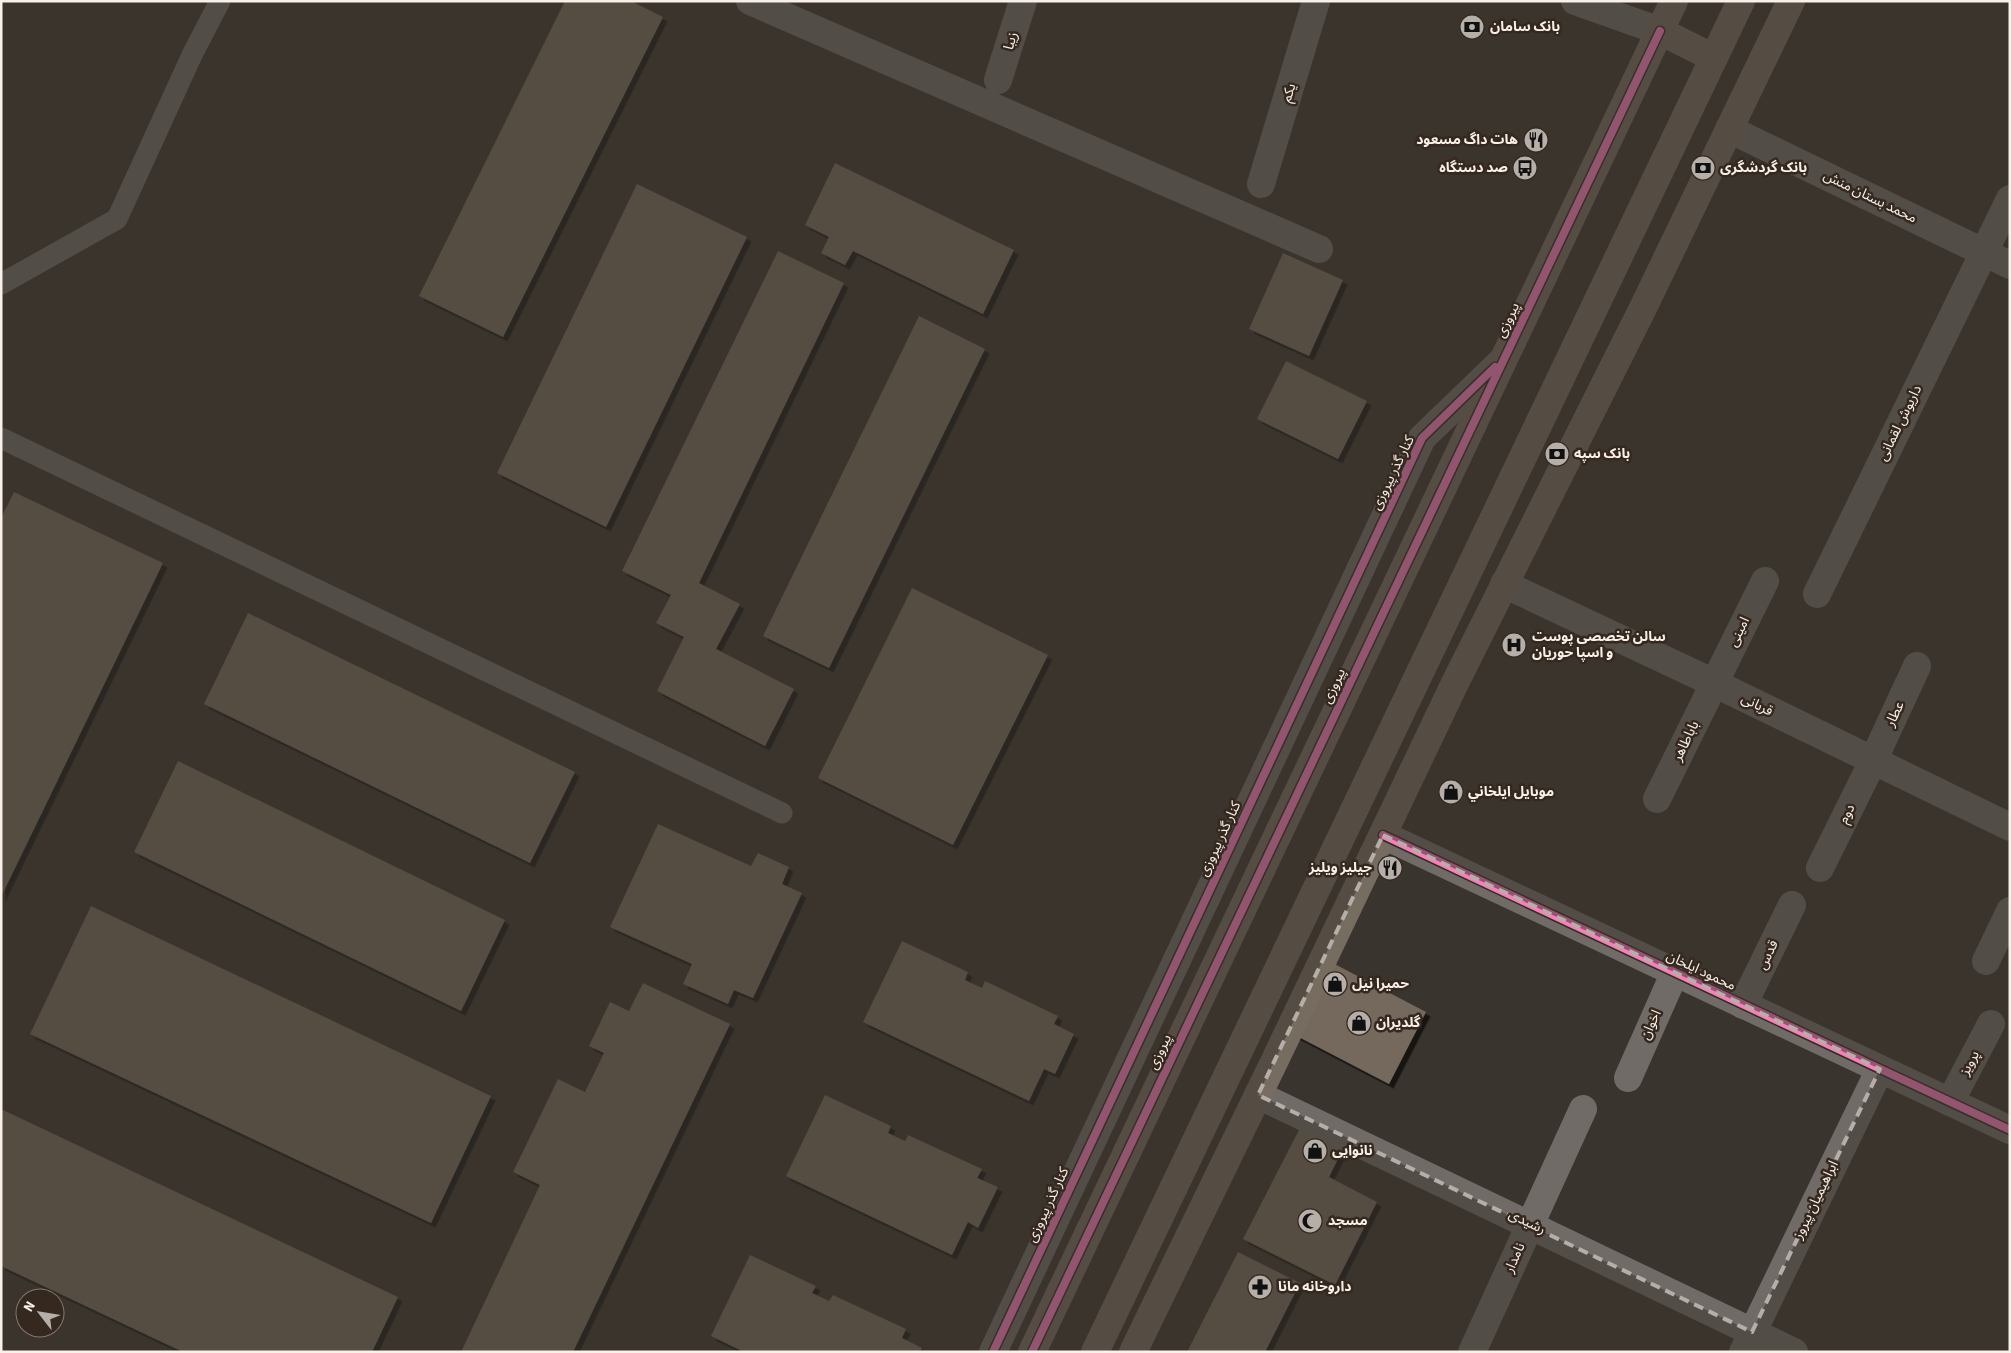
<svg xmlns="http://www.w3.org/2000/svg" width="2011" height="1353" font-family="'Source Sans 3','Noto Sans Arabic',sans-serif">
<defs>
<filter id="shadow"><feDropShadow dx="4.5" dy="4.5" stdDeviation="0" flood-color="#0009"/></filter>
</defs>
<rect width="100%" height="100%" fill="#3a342e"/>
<!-- building -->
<path fill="#74675b" filter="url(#shadow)" d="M565,1H631L663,17L503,337L419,296Z
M835,163L1014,250L983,314L853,251L845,265L821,253L829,237L805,225Z
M637,184L747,237L606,527L497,473Z
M778,251L844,283L699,583L740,604L716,649L794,689L765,746L657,691L684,637L656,623L671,595L622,571Z
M1283,253L1343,280L1309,356L1249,329Z
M919,316L985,349L829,668L763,636Z
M1286,361L1367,401L1338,459L1257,419Z
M14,492L163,563L1,897V518Z
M912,588L1048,655L953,845L818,778Z
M248,613L575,772L530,863L204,704Z
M178,761L505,920L461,1011L134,852Z
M658,824L751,866L758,853L789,867L782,884L802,893L753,998L734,990L728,1004L683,984L692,964L610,927Z
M91,906L491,1096L431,1223L30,1034Z
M902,941L968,972L965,980L982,988L985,981L1058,1016L1054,1024L1074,1034L1055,1074L1044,1069L1029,1101L863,1022Z
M1329,961L1426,1012L1389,1084L1291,1033Z
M643,983L730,1024L573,1352H461L540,1185L513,1172L558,1079L585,1092L604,1053L589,1046L610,1002L629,1011Z
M825,1095L891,1126L888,1133L905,1141L908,1135L982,1169L977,1178L998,1187L978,1228L968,1222L952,1255L786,1176Z
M1,1109L398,1297L372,1352H183L1,1266Z
M1301,1126L1344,1147L1329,1177L1377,1202L1335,1285L1243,1239Z
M1238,1252L1300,1283L1265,1352H1187Z
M750,1255L816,1286L812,1293L829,1301L833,1295L906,1329L902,1338L922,1348L920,1352H744L711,1336Z"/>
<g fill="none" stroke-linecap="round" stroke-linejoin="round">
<!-- lane -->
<path stroke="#716b67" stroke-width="21" d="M1,284L117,219L192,55L220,1
M1,438L782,813"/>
<!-- street -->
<path stroke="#716b67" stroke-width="28" d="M750,1L1319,249
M998,80L1023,1
M1261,184L1316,1
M1817,594L2010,199
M1657,799L1765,581
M1820,868L1873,761L1917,666
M1986,961L2010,911
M1743,1005L1792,905
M1628,1078L1675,972
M1950,1102L1991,1024
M1472,1352L1583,1109
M1743,1352L1880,1069"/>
<!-- secondary -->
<path stroke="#716b67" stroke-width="28" d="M1575,1L1660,31
M1729,129L2010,265
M1504,584L1714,683L2010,827
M1383,835L2010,1130
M1258,1095L1794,1352
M993,1352L1422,438L1503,360"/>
<!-- primary -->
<path stroke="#776c60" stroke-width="28" d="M1660,31L1714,58
M1032,1352L1674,1
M1095,1352L1741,1
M1133,1352L1275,1060L1455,683L1644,306L1791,1"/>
<defs>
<path id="cycleway" d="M1383,835L2010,1130
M993,1352L1422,438L1495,367
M1032,1352L1660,31"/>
</defs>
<!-- cycleway casing -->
<use href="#cycleway" stroke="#35291f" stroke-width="11"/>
<!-- cycleway -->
<use href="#cycleway" stroke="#fd7abc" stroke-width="8"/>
</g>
<!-- marked area -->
<path d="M0 0H2011V1353H0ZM1383,835L1880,1069L1752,1332L1258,1095Z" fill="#3a342e" fill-opacity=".55" fill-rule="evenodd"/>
<path fill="none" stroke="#b6aea8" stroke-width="4" stroke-dasharray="10 6" stroke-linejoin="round" d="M1383,835L1880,1069L1752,1332L1258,1095Z"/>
<!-- icons -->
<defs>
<symbol id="bank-disc" viewBox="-11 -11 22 22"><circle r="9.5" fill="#b6aea8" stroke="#35291f"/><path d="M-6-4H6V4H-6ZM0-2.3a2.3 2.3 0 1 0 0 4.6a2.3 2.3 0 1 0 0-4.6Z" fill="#111"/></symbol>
<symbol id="restaurant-disc" viewBox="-11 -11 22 22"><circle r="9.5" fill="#b6aea8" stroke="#35291f"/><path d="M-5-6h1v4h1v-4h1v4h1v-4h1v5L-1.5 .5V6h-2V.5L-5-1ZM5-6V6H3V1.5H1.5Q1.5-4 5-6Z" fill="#111"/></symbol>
<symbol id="bus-disc" viewBox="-11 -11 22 22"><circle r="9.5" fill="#b6aea8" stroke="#35291f"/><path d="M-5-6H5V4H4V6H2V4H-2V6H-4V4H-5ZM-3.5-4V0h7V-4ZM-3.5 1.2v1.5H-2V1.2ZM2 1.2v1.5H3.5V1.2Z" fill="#111"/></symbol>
<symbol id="hospital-disc" viewBox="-11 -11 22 22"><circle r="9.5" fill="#b6aea8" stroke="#35291f"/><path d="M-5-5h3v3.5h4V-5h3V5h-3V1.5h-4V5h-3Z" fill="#111"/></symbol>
<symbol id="shop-disc" viewBox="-11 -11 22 22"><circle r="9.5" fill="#b6aea8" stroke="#35291f"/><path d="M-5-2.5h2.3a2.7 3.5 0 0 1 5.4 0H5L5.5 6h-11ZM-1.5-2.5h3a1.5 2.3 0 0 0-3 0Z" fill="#111"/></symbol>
<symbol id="mosque-disc" viewBox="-11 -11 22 22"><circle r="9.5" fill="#b6aea8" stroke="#35291f"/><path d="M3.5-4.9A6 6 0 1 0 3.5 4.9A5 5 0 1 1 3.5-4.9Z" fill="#111"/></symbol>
<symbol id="pharmacy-disc" viewBox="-11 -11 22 22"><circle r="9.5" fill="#b6aea8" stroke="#35291f"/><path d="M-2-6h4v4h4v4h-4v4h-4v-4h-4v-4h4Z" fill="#111"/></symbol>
</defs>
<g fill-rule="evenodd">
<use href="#bank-disc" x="1458" y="13" width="28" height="28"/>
<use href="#restaurant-disc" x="1522" y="126" width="28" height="28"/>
<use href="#bus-disc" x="1511" y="154" width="28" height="28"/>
<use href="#bank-disc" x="1689" y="154" width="28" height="28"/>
<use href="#bank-disc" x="1543" y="440" width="28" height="28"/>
<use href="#hospital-disc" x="1500" y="631" width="28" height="28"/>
<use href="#shop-disc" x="1437" y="778" width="28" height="28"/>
<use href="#restaurant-disc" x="1376" y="854" width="28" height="28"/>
<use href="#shop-disc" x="1321" y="970" width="28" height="28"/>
<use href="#shop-disc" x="1345" y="1009" width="28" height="28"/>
<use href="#shop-disc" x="1301" y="1137" width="28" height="28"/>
<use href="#mosque-disc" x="1296" y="1207" width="28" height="28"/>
<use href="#pharmacy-disc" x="1246" y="1273" width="28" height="28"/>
</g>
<g text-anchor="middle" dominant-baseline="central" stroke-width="5" stroke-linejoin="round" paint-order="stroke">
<!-- poi labels -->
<g font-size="14" font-weight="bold" fill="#f9f0ea" stroke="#35291f" text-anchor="start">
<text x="1490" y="27">بانک سامان</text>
<text x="1518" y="140" text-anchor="end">هات داگ مسعود</text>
<text x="1508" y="168" text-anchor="end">صد دستگاه</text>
<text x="1720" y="168">بانک گردشگری</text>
<text x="1574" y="454">بانک سپه</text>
<text x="1532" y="637">سالن تخصصی پوست<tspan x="1532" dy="16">و اسپا حوریان</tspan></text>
<text x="1468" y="792">موبايل ايلخاني</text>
<text x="1372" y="868" text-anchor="end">جیلیز ویلیز</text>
<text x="1352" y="984">حمیرا نیل</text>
<text x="1376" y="1023">گلدیران</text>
<text x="1332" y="1151">نانوایی</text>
<text x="1328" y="1221">مسجد</text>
<text x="1278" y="1287">داروخانه مانا</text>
</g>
<!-- street labels -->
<g font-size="14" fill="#f9f0ea" stroke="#35291f">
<text transform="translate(1011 41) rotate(-73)">زیبا</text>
<text transform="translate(1289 93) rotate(-73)">یکم</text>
<text transform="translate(1870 197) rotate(26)">محمد بستان منش</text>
<text transform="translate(1508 320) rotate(-64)">پیروزی</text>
<text transform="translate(1900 423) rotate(-64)">داریوش لقمانی</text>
<text transform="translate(1393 473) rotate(-64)">کنار گذر پیروزی</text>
<text transform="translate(1739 632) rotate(-64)">امینی</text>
<text transform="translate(1334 686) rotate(-65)">پیروزی</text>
<text transform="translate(1757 705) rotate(26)">قربانی</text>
<text transform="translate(1895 714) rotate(-65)">عطار</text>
<text transform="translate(1686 741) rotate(-64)">باباطاهر</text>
<text transform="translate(1847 814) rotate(-64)">دوم</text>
<text transform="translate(1220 839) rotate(-65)">کنار گذر پیروزی</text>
<text transform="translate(1768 955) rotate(-64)">قدس</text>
<text transform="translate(1701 971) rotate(25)">محمود ایلخان</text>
<text transform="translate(1651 1025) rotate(-66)">اخوان</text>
<text transform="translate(1160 1052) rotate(-65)">پیروزی</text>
<text transform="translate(1970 1063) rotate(-62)">پرویز</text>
<text transform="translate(1816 1200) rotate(-64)">ابراهیمیان پیروز</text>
<text transform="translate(1048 1205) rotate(-65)">کنار گذر پیروزی</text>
<text transform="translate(1527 1222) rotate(26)">رشیدی</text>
<text transform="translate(1515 1258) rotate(-66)">نامدار</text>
</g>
</g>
<!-- border -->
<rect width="2011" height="1353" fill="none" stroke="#f9f0ea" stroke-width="5"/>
<!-- north arrow -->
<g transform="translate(40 1313) rotate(301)"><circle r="24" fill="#35291f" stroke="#837970"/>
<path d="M0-4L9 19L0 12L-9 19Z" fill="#b6aea8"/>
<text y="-8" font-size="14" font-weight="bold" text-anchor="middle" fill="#f9f0ea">N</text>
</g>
</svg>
